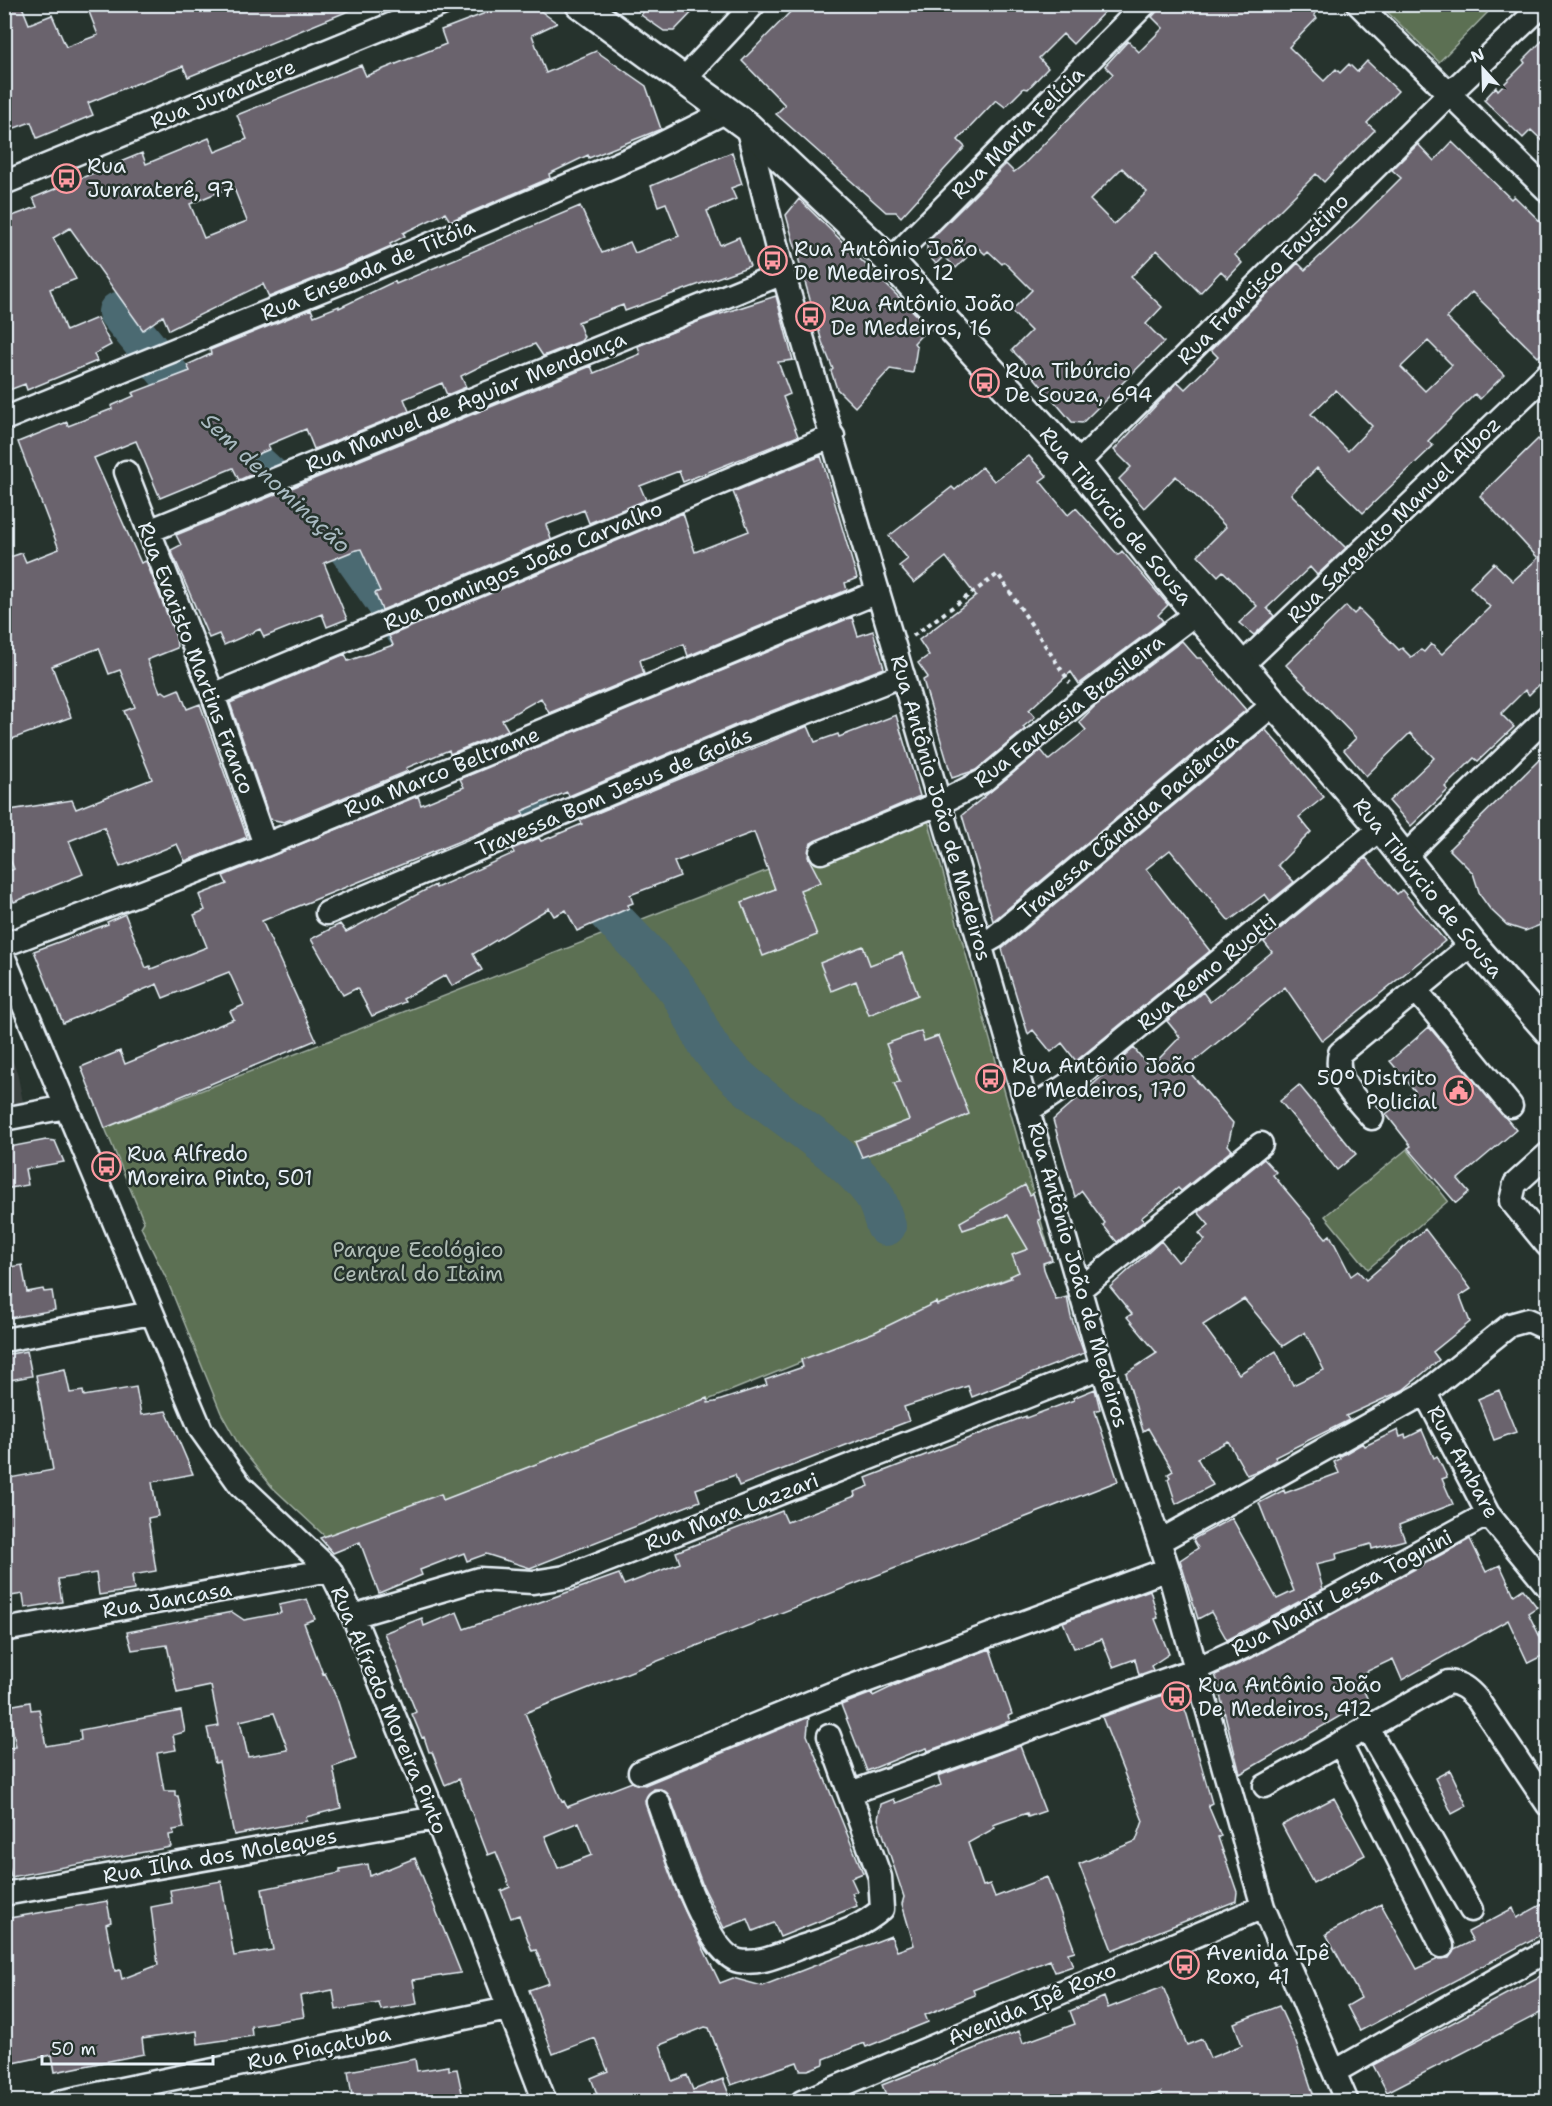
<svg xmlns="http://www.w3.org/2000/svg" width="1552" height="2106" font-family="'Shantell Sans',sans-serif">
<rect width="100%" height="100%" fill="#26332d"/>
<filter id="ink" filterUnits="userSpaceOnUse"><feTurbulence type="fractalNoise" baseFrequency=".0167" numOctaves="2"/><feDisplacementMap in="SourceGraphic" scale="12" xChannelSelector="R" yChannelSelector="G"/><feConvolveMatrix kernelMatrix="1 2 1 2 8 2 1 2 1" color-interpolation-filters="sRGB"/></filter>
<g filter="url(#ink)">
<!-- built -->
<path fill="#3a4240" d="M4,1041L17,1072L23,1102L5,1106Z"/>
<!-- green -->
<path fill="#5c6f52" stroke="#a2b0a5" stroke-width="1.5" d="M1380,5H1495L1439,62Z
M925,809L1052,1260L347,1547L328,1539L272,1487L240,1447L221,1413L167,1280L141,1227L144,1222L105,1128Z
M1407,1149L1448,1201L1368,1269L1325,1216Z"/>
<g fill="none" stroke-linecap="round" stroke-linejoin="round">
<!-- river -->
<path stroke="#4b6a72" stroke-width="40" d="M118,312L198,410L348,548L530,808
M575,873C605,916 646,948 678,990C692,1009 699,1035 714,1053C758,1106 831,1139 872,1192C879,1201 882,1216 886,1226"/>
</g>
<!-- building -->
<path fill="#6a646d" stroke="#e8f1f8" stroke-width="1.5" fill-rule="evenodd" d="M4,4H21L29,24L52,15L66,47L98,35L86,4L363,5L188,77L183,66L120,90L88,103L93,115L37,138L31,122L4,132Z
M509,4H531L557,23L532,35L546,73L596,51L646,86L661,129L589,158L588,155L549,174L550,178L450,221L445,213L403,233L405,236L390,244L391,246L348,265L269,297L263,284L169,330L163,316L143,330L70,228L53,238L76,279L50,289L66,331L97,318L111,345L94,354L97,361L27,390L25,384L4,392V219L37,207L33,198L142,153L146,164L209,138L215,152L247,139L237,115L361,65L366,76L446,44L441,30ZM233,186L247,221L204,238L190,204Z
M649,4H700L674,31H664L641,15Z
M798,4H1112L1073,44L1063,34L1039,58L1048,68L1028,89L1024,88L1005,107L996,100L958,140L965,147L901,217L896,212H886L776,114L785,105L742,61Z
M1164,4H1324L1314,15L1317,18L1289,47L1324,81L1336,69L1340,73L1349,64L1357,72L1367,61L1398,91L1367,123L1375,130L1338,167L1324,182L1316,174L1235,255L1242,263L1228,278L1221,271L1200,293L1157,250L1131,277L1162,307L1146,324L1164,342L1082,423L1072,422L1032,375L1034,373L1012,350L1031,331L1011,311L1032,290L1004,262L1002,264L988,251L985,254L977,247L956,268L944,256L936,264L927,254V243L1006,164L1014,172L1023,165L1113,74L1105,66L1128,41L1139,52L1163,28L1152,17ZM1122,168L1147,192L1114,224L1090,200Z
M1548,35V146L1531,130L1523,138L1484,100L1496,87L1498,90L1525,63L1523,60Z
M1452,142L1511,199L1514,196L1548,229V348L1538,357L1472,292L1447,318L1504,375L1480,399L1475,394L1428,441L1433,446L1363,513L1317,468L1291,494L1346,548L1317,575L1310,567L1267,608L1274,616L1254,635L1239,623L1257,606L1223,571L1218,576L1198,555L1226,527L1176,476L1144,508L1119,479L1131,467L1114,450L1178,382L1185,389L1218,357L1211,350L1298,263L1305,270L1358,221L1401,178L1392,170L1418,144L1434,161ZM1428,341L1452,365L1425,391L1401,367ZM1336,390L1372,426L1348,451L1311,414Z
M732,152L742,184L731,188L736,199L707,211L720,245L739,237L750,266L625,311L623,305L578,322L584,337L581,341L543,356L535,344L479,367L461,376L466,387L447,395L442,383L404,399L409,411L314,449L306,429L268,445L270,449L251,457L257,472L239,480L233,468L160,498L136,441L94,458L141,563L146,561L176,637L177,648L147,660L160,692L163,691L167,694L179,689L187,709L200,704L247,837L185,861L177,844L120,867L104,827L69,841L83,874L14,902L4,880V873L14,869L4,845V811L72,800L76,809L152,779L124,711L135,707L120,670L109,674L99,648L52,666L71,717L4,742V559L22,553L26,562L59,549L18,442L67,422L68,426L112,409L111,406L134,396L132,393L190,371L187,365L211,354L210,350L311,309L314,316L339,306V308L395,281L396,284L580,206L602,253L630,242L635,253L679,236L666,203L658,206L651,186Z
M799,199L929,327L914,343L917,347L913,373L890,369L855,407L837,389L831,371L833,369L822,342L786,215Z
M776,296L793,360L778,362L790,394L783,397L798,436L683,482L679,471L640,486L646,500L589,523L584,510L546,525L551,539L382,610L375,593L380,591L361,549L356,550L324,563L347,619L327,627L322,614L264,637L260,629L224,645L219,634L209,638L171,550L181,545L176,535L591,366L594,373L640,354L638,346L702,320Z
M1538,439L1548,448V676L1529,695L1525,690L1501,714L1514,727L1478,761L1474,758L1445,787L1448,790L1411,826L1389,801L1434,758L1410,733L1366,776L1344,750L1356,738L1286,665L1346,606L1354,614L1359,609L1399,650L1402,648L1411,657L1421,650L1424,652L1431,644L1442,654L1490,607L1470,587L1494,563L1513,581L1538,558L1480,496Z
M821,456L857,578L845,583L847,590L688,656L684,644L640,660L644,674L549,713L541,698L502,720L508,730L450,754L449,750L406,768L408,771L284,822L270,819L230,703L345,654L348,661L393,645L389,636L683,513L695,552L749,531L733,492Z
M1029,456L1047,476L1040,481L1068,515L1076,508L1118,555L1122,551L1168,605L1158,615L1163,621L1079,684L1071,672L1029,710L1035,717L1023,727L1025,729L976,770L952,778L923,680L928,677L918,663L929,655L919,640L976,596L946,557L914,583L899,566L908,559L889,536L952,487L955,490L982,467L994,481Z
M852,617L858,636L873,631L884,668L740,723L569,796L567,792L522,811L524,815L262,921L316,1040L105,1128L81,1067L120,1051L125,1064L234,1019L230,1011L244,1005L229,972L163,998L157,984L63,1023L34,951L108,924L107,922L125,914L146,968L150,966L151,969L207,947L194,915L205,910L199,895L227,884L223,876L418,796L421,805L464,787L460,779Z
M1182,641L1197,658H1201L1246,710L993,921L962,815L1041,750L1049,760L1086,730L1079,722L1094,707Z
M896,715L920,796L811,843L808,857L821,882L800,890L817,935L763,956L742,902L775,889L754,832L674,862L680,876L630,895L633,903L628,905L629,908L577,931L566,910L554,916L549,908L473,954L482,970L452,986L446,975L403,999L405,1002L372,1016L357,988L343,995L311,939L340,924L346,932L435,885L436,888L514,853L512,849L539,838L541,841L544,840L582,824L580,820L808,726L815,742L838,734L839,737Z
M1265,729L1324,797L1299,817L1311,832L1278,865L1294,882L1270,901L1265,894L1229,921L1170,850L1146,869L1210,951L1076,1061L1062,1043L1051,1052L1033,1030L1028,1034L1002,949Z
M1548,751V922L1525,931L1507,925L1490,909L1480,895L1473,873L1449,849Z
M1366,858L1397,894L1402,890L1445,941L1322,1041L1285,987L1186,1068L1233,1123L1228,1145L1232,1150L1181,1191L1178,1188L1164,1200L1141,1218L1144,1221L1117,1242L1103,1225L1105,1223L1082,1191L1075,1197L1053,1120L1134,1048L1150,1068L1180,1037L1167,1021L1203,992L1210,1002L1272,952L1264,942Z
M863,946L870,965L902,953L918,995L869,1015L856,981L831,991L820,963Z
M1429,1027L1516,1130L1458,1179L1469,1192L1456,1203L1408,1148L1411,1146L1386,1114L1415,1091L1390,1061Z
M921,1031L924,1041L938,1036L969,1114L916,1138L862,1157L855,1141L909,1120L894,1083L900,1082L886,1044Z
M1299,1085L1356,1154L1337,1170L1280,1101Z
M46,1140L55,1141L64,1162L25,1169L28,1185L4,1189V1148Z
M1264,1159L1276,1172L1273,1175L1326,1238L1330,1235L1351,1276L1358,1271L1366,1280L1425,1229L1471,1289L1460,1296L1470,1322L1433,1352L1439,1360L1403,1390L1346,1416L1349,1420L1275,1457L1277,1460L1262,1469L1247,1475L1228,1441L1197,1458L1213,1485L1176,1504L1168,1479L1170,1477L1168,1474L1173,1471L1148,1428L1143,1431L1126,1373L1157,1353L1127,1317L1132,1314L1110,1287L1161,1241L1178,1262L1205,1240L1199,1233L1209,1225L1198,1212ZM1244,1299L1283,1346L1305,1332L1324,1370L1293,1385L1276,1351L1239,1374L1203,1325Z
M1025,1185L1030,1195L1033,1193L1041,1219L1038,1220L1052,1260L1043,1263L1044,1269L1056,1300L1067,1297L1071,1317L1084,1353L972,1397L968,1386L904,1407L909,1421L739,1486L735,1475L696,1489L700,1501L530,1568L486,1554L467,1561L464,1553L420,1570L422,1575L379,1593L360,1542L333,1553L320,1538L441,1494L443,1500L707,1398L708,1403L715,1402L767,1385L765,1380L803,1367L801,1360L875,1332L936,1302L937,1305L1011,1278L1010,1276L1019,1272L1012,1255L1028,1249L1008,1215L963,1230L960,1222Z
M22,1265L27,1292L43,1289L44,1292L52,1291L55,1310L4,1319V1268Z
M27,1351L32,1376L4,1381V1355Z
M65,1369L70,1393L83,1391L84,1396L136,1387L141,1415L166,1411L193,1474L152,1482L158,1516L148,1518L156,1571L132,1575L134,1590L99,1595L96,1573L58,1579L62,1602L25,1608L23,1594L4,1597V1479L53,1470L36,1375Z
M1095,1389L1100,1409L1095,1411L1118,1481L525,1713L562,1802L564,1801L567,1807L632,1782L645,1785L809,1717L807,1735L863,1873L851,1878L857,1891L852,1893L857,1906L780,1937L774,1923L753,1931L748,1919L724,1928L703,1886L670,1797L661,1789H654L645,1800L678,1896L720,1983L733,1978L762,1986L891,1936L897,1951L914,1945L902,1904L904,1897L878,1819L881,1804L894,1799L896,1803L941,1785L938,1776L1020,1746L1045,1811L1028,1817L1027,1813L993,1825L995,1828L968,1843L983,1886L990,1884L995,1897L1047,1877L1075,1951L1068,1953L1073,1966L1055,1972L1050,1960L973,1990L975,1995L925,2015L928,2022L866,2047L864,2043L824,2059V2064L808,2070H800L797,2062L731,2085L709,2028L705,2027L660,2045L672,2081L687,2075L693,2090L723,2079L732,2102H600L591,2078L608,2071L595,2038L553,2054L529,1990L549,1983L536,1950L532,1951L519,1915L511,1918L501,1891L510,1887L496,1852L488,1855L459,1779L445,1785L432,1752H429L424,1737L422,1738L412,1714L416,1712L384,1633L422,1618L424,1626L457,1612L464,1629L619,1574L624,1585L680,1563L676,1552L782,1511L787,1522L855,1496L854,1492L869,1486L866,1478L1026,1416V1418L1074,1400L1073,1398ZM579,1822L592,1855L558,1868L545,1836Z
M1499,1390L1516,1432L1494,1440L1478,1399Z
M1398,1430L1400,1437L1405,1435L1406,1438L1422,1430L1434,1458L1437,1456L1447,1477L1442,1479L1453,1504L1399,1525L1405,1540L1372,1549L1371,1544L1336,1554L1337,1559L1316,1564L1323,1589L1227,1640L1211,1612L1198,1619L1180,1560L1198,1548L1193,1539L1232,1518L1277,1599L1294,1591L1259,1503L1284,1490L1285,1493L1339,1473L1334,1462L1340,1459L1339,1457L1363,1443L1365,1446Z
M1470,1539L1486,1572L1500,1565L1514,1595L1523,1589L1537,1607L1528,1613L1548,1653L1528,1663L1508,1620L1402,1680L1393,1659L1357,1676L1368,1700L1240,1774L1220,1695L1222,1693L1215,1675L1250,1659Z
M1150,1590L1158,1618L1155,1619L1169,1654L1151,1666L1153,1670L1139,1675L1135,1659L1113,1667L1102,1639L1074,1648L1063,1622Z
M307,1599L315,1619L304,1623L323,1674L325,1673L337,1699L356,1759L333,1767L341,1808L306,1817L307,1821L234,1835L219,1762L215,1763L207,1728L219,1726L211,1686L177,1693L167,1645L132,1650L127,1632L232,1612L244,1620L281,1613L279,1605ZM274,1713L288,1750L248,1757L240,1721Z
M990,1649L1012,1714L1008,1716L1010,1721L928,1751L927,1748L909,1754L867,1771L841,1705L872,1693L873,1696L904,1681Z
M1163,1695L1165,1700L1180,1697L1187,1715L1212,1803L1208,1805L1221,1836L1218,1837L1237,1892L1236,1901L1112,1950L1079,1864L1136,1841L1143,1821L1102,1717Z
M30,1702L31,1710L39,1709L46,1746L81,1740L80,1730L181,1711L185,1732L173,1735L176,1750L157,1753L164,1791H175V1796H178L184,1828L173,1830L174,1834L169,1835L171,1847L11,1877L8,1865L4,1866V1749L16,1747L8,1706Z
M1450,1770L1467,1806L1452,1814L1435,1778Z
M1334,1798L1365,1855L1313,1883L1282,1825Z
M415,1858L461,1973L413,1980L417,2004L381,2010L379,2003L336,2010L333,1990L300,1996L304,2017L251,2026L252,2036L198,2044L197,2031L142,2039L144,2054L55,2072L52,2055L4,2065V1919L107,1901L111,1922L106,1924L115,1971L120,1970L122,1979L158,1965L151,1907L172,1903L170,1890L221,1881L234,1956L273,1950L262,1889L340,1873V1869L368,1864L370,1876Z
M1548,1901V1931L1360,2031L1347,2006L1361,1998L1326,1934L1381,1904L1417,1969L1438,1959L1449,1958L1454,1950L1473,1941L1468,1932L1513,1908L1517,1918Z
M1548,1972V2009L1387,2092L1373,2065Z
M1163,1987L1187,2045L1202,2039L1210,2058L1242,2045L1234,2023L1279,2006L1296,2043L1316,2102H1164L1161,2092L1136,2102H889L882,2085L1019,2031L1023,2043L1075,2024L1070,2011L1104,1997L1108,2008Z
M415,2059L417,2071L449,2066V2070L457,2069L464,2102H353L348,2071Z"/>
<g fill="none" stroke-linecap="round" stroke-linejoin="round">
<defs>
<path id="minor" d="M1358,4L1548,191
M683,80L754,4
M747,126L783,273L895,649L1102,1367L1168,1569L1263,1907L1347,2102
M4,183L442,4
M890,261L1145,4
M4,419L349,279L641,154L727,111
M1077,464L1449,94L1544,4
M126,472L213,695L265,845
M149,531L783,273
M1241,666L1548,373
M213,695L833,436
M821,852L940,803L983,781L1081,700L1196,613
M1404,857L1548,716
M327,913L745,736L903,675
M4,945L265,845L878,592
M981,945L995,937L1274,704
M4,958L201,1430L240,1485L330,1570L353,1616L436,1818L545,2102
M1416,990L1511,1106
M1029,1110L1070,1083L1381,828
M1372,1118C1356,1098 1333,1080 1340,1053L1472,944
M4,1119L66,1107
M1547,1245L1511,1201L1515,1184L1548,1154
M1080,1289L1261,1144
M4,1340L152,1313
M1425,1393L1488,1514L1548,1587
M1160,1541L1425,1393L1510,1325L1528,1320L1548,1329
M353,1616L479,1579L533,1582L565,1577L1102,1367
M4,1630L330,1570
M1367,1727L1471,1910
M1340,1743L1442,1946
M640,1772L831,1694L1168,1569
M1265,1786L1448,1682C1461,1683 1468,1689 1477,1699L1548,1805
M850,1793L1196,1669L1244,1647L1488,1514
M658,1802C670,1835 705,1954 739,1961C760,1965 781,1954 801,1947C830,1937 859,1930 882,1909L880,1877L829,1736
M4,1894L436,1818
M1336,2071L1548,1950
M59,2102L508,2009
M802,2102L1263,1907"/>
<path id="major" d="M580,4L747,126L890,261L1077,464L1196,613L1381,828L1472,944L1548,1030"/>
</defs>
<!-- minor casing -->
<use href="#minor" stroke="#e8f1f8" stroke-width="27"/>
<!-- major casing -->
<use href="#major" stroke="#e8f1f8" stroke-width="33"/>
<!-- path -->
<path stroke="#e8f1f8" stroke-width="4" stroke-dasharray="4.5 4.5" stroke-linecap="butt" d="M913,636L998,574L1070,683"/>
<!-- minor -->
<use href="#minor" stroke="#26332d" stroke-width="22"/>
<!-- major -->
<use href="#major" stroke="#26332d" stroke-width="28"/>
</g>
</g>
<!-- icons -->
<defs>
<symbol id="bus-ring" viewBox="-11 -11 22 22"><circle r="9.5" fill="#26332d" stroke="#ff9aa2" stroke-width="1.5"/><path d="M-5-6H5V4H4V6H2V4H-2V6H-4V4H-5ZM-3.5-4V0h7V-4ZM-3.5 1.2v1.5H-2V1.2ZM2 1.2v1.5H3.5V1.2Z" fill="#ff9aa2"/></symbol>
<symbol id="civic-ring" viewBox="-11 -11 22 22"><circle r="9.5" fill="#26332d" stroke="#ff9aa2" stroke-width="1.5"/><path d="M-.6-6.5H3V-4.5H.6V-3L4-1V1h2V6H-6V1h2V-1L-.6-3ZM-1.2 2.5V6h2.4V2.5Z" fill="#ff9aa2"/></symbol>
</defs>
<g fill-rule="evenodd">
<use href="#bus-ring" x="50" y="162" width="33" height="33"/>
<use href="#bus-ring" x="756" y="244" width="33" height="33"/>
<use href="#bus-ring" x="794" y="300" width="33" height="33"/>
<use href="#bus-ring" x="968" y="366" width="33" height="33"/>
<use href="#bus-ring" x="974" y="1062" width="33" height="33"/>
<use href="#civic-ring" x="1442" y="1074" width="33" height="33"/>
<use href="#bus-ring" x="90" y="1150" width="33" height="33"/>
<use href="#bus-ring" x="1160" y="1680" width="33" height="33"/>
<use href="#bus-ring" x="1168" y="1948" width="33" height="33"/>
</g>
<g text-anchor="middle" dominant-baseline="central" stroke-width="5" stroke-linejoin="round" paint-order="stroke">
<!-- street labels -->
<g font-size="21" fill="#e8f1f8" stroke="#26332d">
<text transform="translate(223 94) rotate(-22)">Rua Juraratere</text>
<text transform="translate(1018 133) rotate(-45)">Rua Maria Felícia</text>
<text transform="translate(368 270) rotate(-23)">Rua Enseada de Titóia</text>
<text transform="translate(1263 279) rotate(-45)">Rua Francisco Faustino</text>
<text transform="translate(466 402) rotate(-22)">Rua Manuel de Aguiar Mendonça</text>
<text transform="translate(1116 516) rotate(50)">Rua Tibúrcio de Sousa</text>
<text transform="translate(1394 520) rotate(-44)">Rua Sargento Manuel Alboz</text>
<text transform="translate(523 566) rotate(-23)">Rua Domingos João Carvalho</text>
<text transform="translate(196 658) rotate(69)">Rua Evaristo Martins Franco</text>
<text transform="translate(1069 711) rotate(-38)">Rua Fantasia Brasileira</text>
<text transform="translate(442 772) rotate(-22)">Rua Marco Beltrame</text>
<text transform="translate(614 792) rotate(-23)">Travessa Bom Jesus de Goiás</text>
<text transform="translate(941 808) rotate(74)">Rua Antônio João de Medeiros</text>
<text transform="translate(1128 826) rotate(-40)">Travessa Cãndida Paciência</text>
<text transform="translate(1428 888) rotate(51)">Rua Tibúrcio de Sousa</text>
<text transform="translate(1207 972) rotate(-39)">Rua Remo Ruotti</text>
<text transform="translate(1078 1275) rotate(74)">Rua Antônio João de Medeiros</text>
<text transform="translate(1463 1462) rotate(61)">Rua Ambare</text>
<text transform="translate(732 1512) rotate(-21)">Rua Mara Lazzari</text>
<text transform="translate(1342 1593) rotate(-28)">Rua Nadir Lessa Tognini</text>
<text transform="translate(167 1600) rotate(-10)">Rua Jancasa</text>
<text transform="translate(389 1710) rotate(67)">Rua Alfredo Moreira Pinto</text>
<text transform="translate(220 1856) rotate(-10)">Rua Ilha dos Moleques</text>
<text transform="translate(1032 2004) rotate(-23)">Avenida Ipê Roxo</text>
<text transform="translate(319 2048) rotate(-12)">Rua Piaçatuba</text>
</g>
<!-- poi labels -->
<g font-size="21" fill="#e8f1f8" stroke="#26332d" text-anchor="start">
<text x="87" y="166">Rua<tspan x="87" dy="24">Juraraterê, 97</tspan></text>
<text x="794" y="249">Rua Antônio João<tspan x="794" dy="24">De Medeiros, 12</tspan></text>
<text x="831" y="304">Rua Antônio João<tspan x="831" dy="24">De Medeiros, 16</tspan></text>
<text x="1005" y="371">Rua Tibúrcio<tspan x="1005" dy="24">De Souza, 694</tspan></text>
<text x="1012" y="1066">Rua Antônio João<tspan x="1012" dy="24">De Medeiros, 170</tspan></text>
<text x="1437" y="1078" text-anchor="end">50º Distrito<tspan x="1437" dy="24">Policial</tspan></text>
<text x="127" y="1154">Rua Alfredo<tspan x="127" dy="24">Moreira Pinto, 501</tspan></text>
<text x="1198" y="1685">Rua Antônio João<tspan x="1198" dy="24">De Medeiros, 412</tspan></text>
<text x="1206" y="1953">Avenida Ipê<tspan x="1206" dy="24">Roxo, 41</tspan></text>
</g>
<!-- park labels -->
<g font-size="21" fill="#b0bdb6" stroke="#26332d">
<text x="418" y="1250">Parque Ecológico<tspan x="418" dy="24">Central do Itaim</tspan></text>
</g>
<!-- water labels -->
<g font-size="22" font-style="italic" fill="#a9bbc2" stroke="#26332d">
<text transform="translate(276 483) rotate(43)">Sem denominação</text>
</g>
</g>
<!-- margin -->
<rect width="1552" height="2106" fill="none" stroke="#26332d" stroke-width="24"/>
<rect x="12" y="12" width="1528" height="2082" fill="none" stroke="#e8f1f8" stroke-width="2" filter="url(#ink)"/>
<!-- north arrow -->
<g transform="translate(1483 69) rotate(338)" stroke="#26332d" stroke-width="4.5" paint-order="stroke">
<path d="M0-4.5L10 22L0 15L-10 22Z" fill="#e8f1f8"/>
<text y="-9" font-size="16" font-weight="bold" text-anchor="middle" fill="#e8f1f8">N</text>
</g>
<!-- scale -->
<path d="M42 2055v9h171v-9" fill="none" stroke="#e8f1f8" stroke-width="3"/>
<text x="51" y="2055" font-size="18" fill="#e8f1f8" stroke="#26332d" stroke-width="4.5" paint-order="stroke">50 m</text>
</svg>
